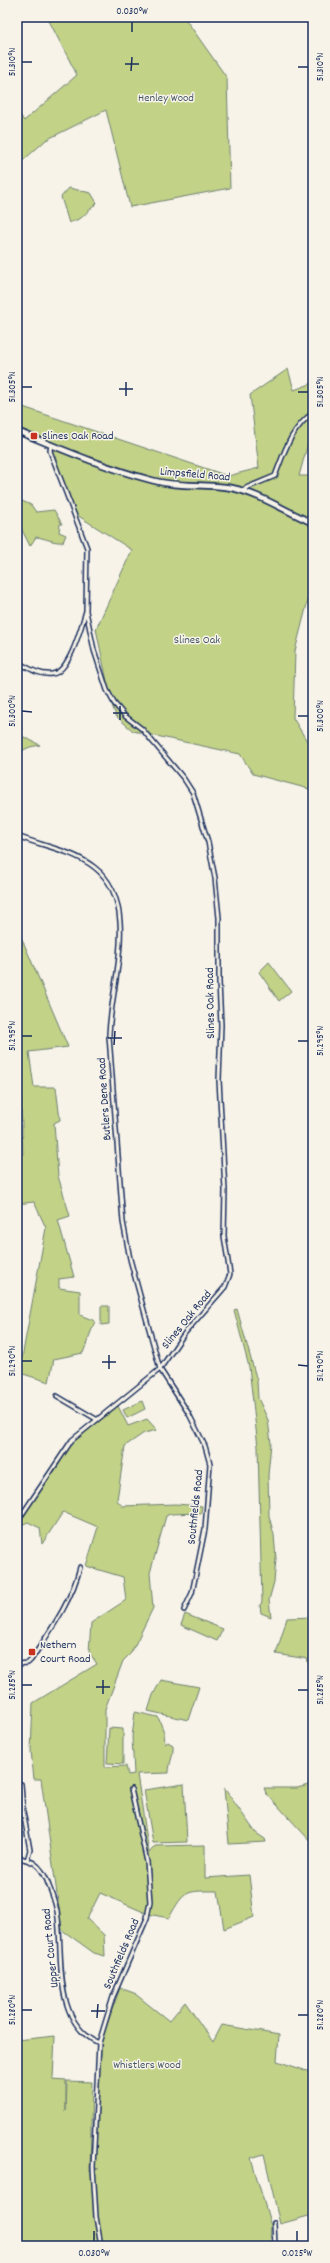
<svg xmlns="http://www.w3.org/2000/svg" width="330" height="2263" font-family="Dekko,sans-serif">
<rect width="100%" height="100%" fill="#f7f3e8"/>
<filter id="ink" filterUnits="userSpaceOnUse"><feTurbulence type="fractalNoise" baseFrequency=".025" numOctaves="2"/><feDisplacementMap in="SourceGraphic" scale="8" xChannelSelector="R" yChannelSelector="G"/><feConvolveMatrix kernelMatrix="1 2 1 2 8 2 1 2 1" color-interpolation-filters="sRGB"/></filter>
<g filter="url(#ink)">
<!-- green -->
<path fill="#c2d287" stroke="#6e8072" d="M47,17H184L227,78L230,188L130,207L106,110L46,140L17,166V110L24,121L77,75Z
M69,188L91,193L97,203L81,218L69,223L61,197Z
M288,369L294,390L313,383V425L299,476H313V581L295,651L293,718L313,751V790L253,774L240,754L133,731L116,716L112,705L96,629L132,550L77,515L48,446L17,435V405L228,476L259,468L250,395Z
M22,501L31,505L36,512L54,510L62,524H60L59,532L66,535L63,542C53,543 46,538 36,537L30,546L17,520V505Z
M17,709L21,717L22,736L40,745L30,747L17,753Z
M17,933L22,939L68,1047L29,1052L34,1087H56L60,1120L54,1123L58,1176L70,1216L58,1220L74,1277L59,1279V1288L80,1291V1315L95,1321L83,1353L54,1359L49,1382L20,1373L17,1389V1363H21L46,1228L34,1202L17,1204V1156L23,1154L19,1053H17Z
M269,962L291,991L279,1001L259,972Z
M101,1306H109V1324L101,1325Z
M237,1309L257,1381L258,1398L268,1420L271,1443L268,1475L269,1516L274,1535L276,1559L274,1582L269,1600L271,1617L261,1613L260,1605L262,1602L258,1447L249,1367L234,1310Z
M142,1401L145,1409L127,1418L123,1410Z
M118,1406L128,1426L147,1419L157,1430L144,1433L125,1446L117,1500L122,1506L175,1504L202,1506L201,1513L170,1514L166,1516L150,1573L153,1608L131,1653L123,1661L105,1709V1767L126,1766L128,1775L134,1774L132,1737L135,1712L158,1717L164,1732L165,1744L168,1742L173,1745C174,1755 169,1763 169,1773L137,1774L149,1853L155,1846L205,1845V1878L249,1875L254,1917L224,1929L218,1891C186,1891 185,1889 169,1918L148,1914L100,1893L87,1919L104,1935L105,1956L94,1953L62,1930L41,1779H34L31,1751L33,1703L97,1664L89,1652L91,1623L126,1600L123,1577L86,1566L98,1527L63,1512L42,1544L40,1528L28,1522L17,1527V1525L56,1469L71,1444Z
M185,1614L223,1629L217,1641L181,1625Z
M313,1617V1661L307,1662L308,1659L276,1654L287,1618Z
M161,1680L199,1687L188,1720L148,1711L153,1695Z
M109,1728L123,1729V1764L107,1763Z
M184,1784L187,1842L153,1843L144,1790Z
M313,1784V1844L266,1793L264,1788H297Z
M224,1788L256,1833L265,1839L266,1842L229,1844Z
M120,1988L134,1993L169,2021L185,2002L213,2042L222,2025L279,2035L277,2061L313,2073V2219L312,2215L280,2224L264,2154L251,2158L271,2226L270,2246H17V2040L55,2036L53,2079L66,2080V2111L67,2081L92,2082L90,2172L99,2169L94,2168L100,2043Z"/>
<g fill="none" stroke-linecap="round" stroke-linejoin="round">
<defs>
<path id="minor" d="M244,491L246,488L275,476C284,453 291,428 313,413
M17,662C27,667 40,676 52,674C70,672 81,627 86,611
M17,836C42,846 72,850 94,867C142,903 110,986 109,1036L123,1222L130,1259L160,1369L189,1414L205,1446L210,1464L205,1529L192,1593L184,1610
M57,1396L96,1419
M17,1522L72,1440L160,1369L184,1334L225,1287L230,1274L224,1236L225,1190L219,1080L221,1025L219,982V918L215,878L208,842L193,793L184,779L142,729L125,716L114,703L107,690L94,650L86,611L87,548L50,451L51,445
M17,1664L28,1663L31,1660C50,1631 72,1601 80,1567
M21,1784L23,1811L30,1850L27,1860
M17,1857C22,1859 29,1860 34,1863C42,1868 46,1877 49,1886C53,1896 57,1907 58,1918C63,1958 53,2023 99,2043
M274,2223L275,2246
M101,2246L96,2217L93,2167L99,2043L113,1997L147,1918L150,1902L147,1862L131,1789"/>
<path id="secondary" d="M17,431C61,449 105,468 151,480C178,488 205,483 232,488C260,494 287,512 313,523"/>
</defs>
<!-- minor casing -->
<use href="#minor" stroke="#1b2f5e" stroke-width="6"/>
<!-- secondary casing -->
<use href="#secondary" stroke="#1b2f5e" stroke-width="8"/>
<!-- minor -->
<use href="#minor" stroke="#f7f3e8" stroke-width="3"/>
<!-- secondary -->
<use href="#secondary" stroke="#f7f3e8" stroke-width="4.5"/>
</g>
</g>
<!-- ticks -->
<path fill="none" stroke="#1b2f5e" stroke-width="1.5" d="M132,32V22M22,62H32M125,64H139M298,67H308M131,71L132,57M22,387H32M119,389H133M298,392H308M126,396V382M22,711L32,712M113,713H127M298,716H308M120,720V706M22,1036H32M108,1038H122M298,1041H308M114,1045L115,1031M22,1361H32M102,1362H116M298,1365L308,1366M109,1369V1355M22,1685H32M96,1687H110M298,1690H308M103,1694V1680M22,2010H32M91,2011H105M298,2015H308M97,2018L98,2004M94,2241V2231M297,2241V2231"/>
<!-- markers -->
<g fill="#c8321e" stroke="#f7f3e8" stroke-width="1.5">
<rect x="30" y="432" width="8" height="8" rx="2"/>
<rect x="28" y="1648" width="8" height="8" rx="2"/>
</g>
<g text-anchor="middle" dominant-baseline="central" stroke-width="3" stroke-linejoin="round" paint-order="stroke">
<!-- park labels -->
<g font-size="12" fill="#455868" stroke="#f7f3e8">
<text x="166" y="98">Henley Wood</text>
<text x="197" y="640">Slines Oak</text>
<text x="147" y="2065">Whistlers Wood</text>
</g>
<!-- poi labels -->
<g font-size="12" fill="#1b2f5e" stroke="#f7f3e8" text-anchor="start">
<text x="42" y="436">Slines Oak Road</text>
<text x="40" y="1645">Nethern<tspan x="40" dy="14">Court Road</tspan></text>
</g>
<!-- street labels -->
<g font-size="12" fill="#1b2f5e" stroke="#f7f3e8">
<text transform="translate(195 475) rotate(5)">Limpsfield Road</text>
<text transform="translate(211 1003) rotate(-91)">Slines Oak Road</text>
<text transform="translate(105 1099) rotate(-94)">Butlers Dene Road</text>
<text transform="translate(187 1320) rotate(-51)">Slines Oak Road</text>
<text transform="translate(196 1507) rotate(-84)">Southfields Road</text>
<text transform="translate(51 1948) rotate(-96)">Upper Court Road</text>
<text transform="translate(122 1954) rotate(-67)">Southfields Road</text>
</g>
</g>
<!-- margin -->
<rect width="330" height="2263" fill="none" stroke="#f7f3e8" stroke-width="44"/>
<rect x="22" y="22" width="286" height="2219" fill="none" stroke="#1b2f5e" stroke-width="1.5"/>
<g font-size="10" text-anchor="middle" fill="#1b2f5e">
<text x="132" y="14">0.030°W</text>
<text transform="translate(11 62) rotate(-90)" y="4">51.310°N</text>
<text transform="translate(319 67) rotate(-90)" y="4">51.310°N</text>
<text transform="translate(11 387) rotate(-90)" y="4">51.305°N</text>
<text transform="translate(319 392) rotate(-90)" y="4">51.305°N</text>
<text transform="translate(11 711) rotate(-90)" y="4">51.300°N</text>
<text transform="translate(319 716) rotate(-90)" y="4">51.300°N</text>
<text transform="translate(11 1036) rotate(-90)" y="4">51.295°N</text>
<text transform="translate(319 1041) rotate(-90)" y="4">51.295°N</text>
<text transform="translate(11 1361) rotate(-90)" y="4">51.290°N</text>
<text transform="translate(319 1366) rotate(-90)" y="4">51.290°N</text>
<text transform="translate(11 1685) rotate(-90)" y="4">51.285°N</text>
<text transform="translate(319 1690) rotate(-90)" y="4">51.285°N</text>
<text transform="translate(11 2010) rotate(-90)" y="4">51.280°N</text>
<text transform="translate(319 2015) rotate(-90)" y="4">51.280°N</text>
<text x="94" y="2256">0.030°W</text>
<text x="297" y="2256">0.025°W</text>
</g>
</svg>
